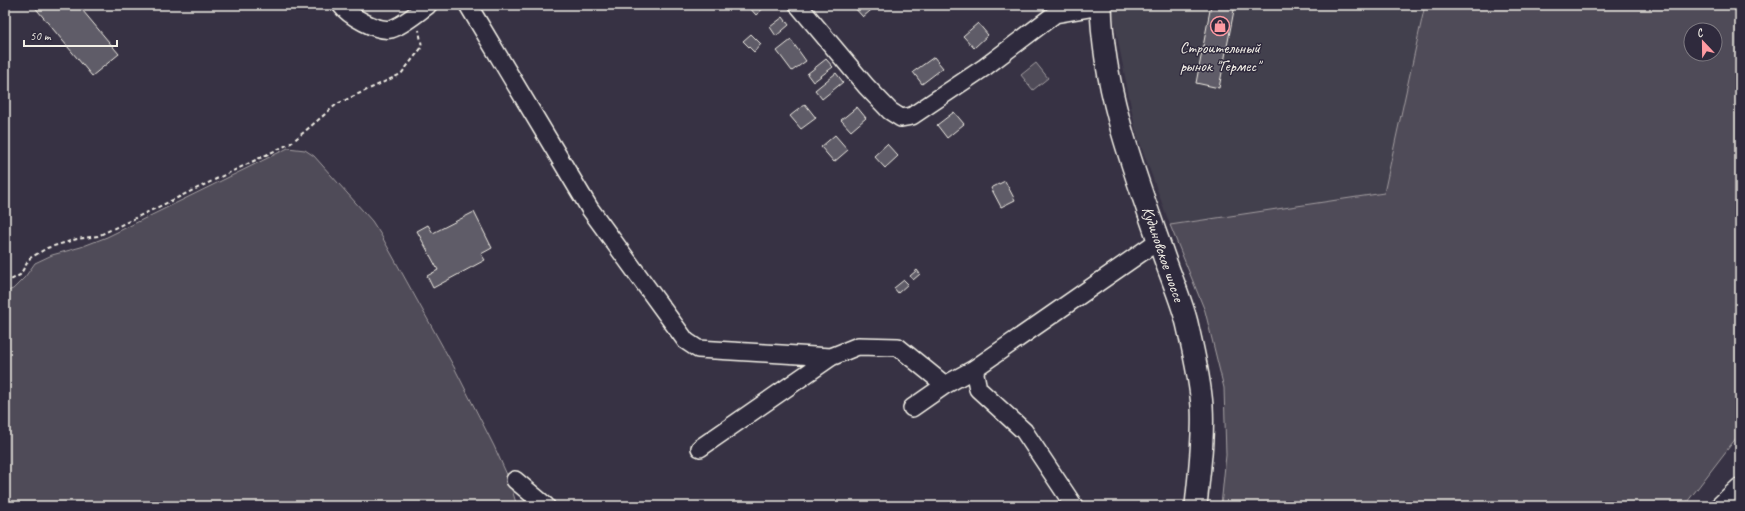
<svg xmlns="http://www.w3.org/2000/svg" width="1745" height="511" font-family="Caveat,sans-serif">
<rect width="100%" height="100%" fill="#373244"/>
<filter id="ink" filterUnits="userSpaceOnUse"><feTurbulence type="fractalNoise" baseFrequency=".025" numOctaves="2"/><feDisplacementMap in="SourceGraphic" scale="8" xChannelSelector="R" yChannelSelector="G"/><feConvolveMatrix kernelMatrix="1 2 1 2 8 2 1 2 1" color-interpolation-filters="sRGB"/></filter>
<g filter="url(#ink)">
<!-- built -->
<path fill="#433f4e" d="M1111,5H1425L1384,193L1170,225L1136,132Z"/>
<!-- green -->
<path fill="#504b59" stroke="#a29ea0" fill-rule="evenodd" d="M1425,5H1740V433L1684,506H1221L1226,455L1224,388L1205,311L1170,225L1384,193ZM1691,30H1715V54H1691Z
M1036,63L1048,78L1033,90L1021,75Z
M288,148L305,150L314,156L372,221L381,235L454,367L494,446L508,477L517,506H5V292L13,289L25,277L35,263L52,255L81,247L107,237Z"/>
<!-- building -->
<path fill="#5f5c67" stroke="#f4f1e8" d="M33,5H78L119,54L92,76Z
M749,5H767L756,15L748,6Z
M855,5H877L863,17L853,6Z
M1211,5H1235L1219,88L1196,83Z
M783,17L789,25L776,36L770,27Z
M978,23L988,35L974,48L963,36Z
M751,34L761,44L754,52L743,41Z
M791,40L806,61L792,71L777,51Z
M934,57L943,68L922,84L913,72Z
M826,59L833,67L813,82L807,74Z
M836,73L843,82L822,99L815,90Z
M805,104L816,118L801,129L790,116Z
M857,107L866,118L851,131L841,120Z
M954,112L964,124L947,138L937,125Z
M835,135L848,150L834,162L821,147Z
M887,144L898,156L885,168L874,156Z
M1005,181L1015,200L1001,207L991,188Z
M474,212L492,248L481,254L485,260L433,288L427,276L438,270L417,231L428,225L433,233Z
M917,270L920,274L913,280L910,276Z
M904,280L908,284L898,293L894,288Z"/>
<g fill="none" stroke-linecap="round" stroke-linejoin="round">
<defs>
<path id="minor" d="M341,5C349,16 377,32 391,29C402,26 419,12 428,5
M468,5L590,209L686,341L698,349L831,357L858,346L898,347L945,385L974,369L1158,241
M798,5L866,86L890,111L901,118L912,116L985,67L1055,14L1101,6
M974,369L978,389L1024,431L1074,506
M912,408L945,385
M700,448L831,357
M515,480L546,506"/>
<path id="major" d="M1101,5C1103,91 1134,171 1162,251C1170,275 1181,299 1187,323C1193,350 1200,378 1202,406C1204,439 1199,473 1196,506
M1722,506L1740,489"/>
</defs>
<!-- minor casing -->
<use href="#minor" stroke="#f4f1e8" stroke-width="20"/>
<!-- major casing -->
<use href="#major" stroke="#f4f1e8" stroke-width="24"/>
<!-- path -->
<path stroke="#f4f1e8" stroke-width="2" stroke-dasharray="4 3" stroke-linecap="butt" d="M5,283L20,275L30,258L47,248L77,239L98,236L291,143L337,104L401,74L422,47L419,30"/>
<!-- minor -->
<use href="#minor" stroke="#2f2a3d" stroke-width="17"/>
<!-- major -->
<use href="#major" stroke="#2f2a3d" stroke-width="21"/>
</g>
</g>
<!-- icons -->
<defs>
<symbol id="shop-ring" viewBox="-11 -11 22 22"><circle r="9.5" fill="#2f2a3d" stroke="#ff9aa2" stroke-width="1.5"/><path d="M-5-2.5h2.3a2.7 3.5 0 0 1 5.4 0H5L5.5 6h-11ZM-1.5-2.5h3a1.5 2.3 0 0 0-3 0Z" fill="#ff9aa2"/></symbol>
</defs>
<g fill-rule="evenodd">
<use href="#shop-ring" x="1209" y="15" width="22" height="22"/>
</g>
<g text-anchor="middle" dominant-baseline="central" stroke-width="3" stroke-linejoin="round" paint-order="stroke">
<!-- poi labels -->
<g font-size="16" fill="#f4f1e8" stroke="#2f2a3d">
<text x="1220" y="48">Строительный<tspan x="1220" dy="18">рынок "Гермес"</tspan></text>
</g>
<!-- street labels -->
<g font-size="16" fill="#f4f1e8" stroke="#2f2a3d">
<text transform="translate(1163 254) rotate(71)">Кудиновское шоссе</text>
</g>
</g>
<!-- margin -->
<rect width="1745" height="511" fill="none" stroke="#2f2a3d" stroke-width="20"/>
<rect x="10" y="10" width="1725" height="491" fill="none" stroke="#f4f1e8" stroke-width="1.5" filter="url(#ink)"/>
<!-- north arrow -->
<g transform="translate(1703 42) rotate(338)"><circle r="19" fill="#2f2a3d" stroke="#7e7a81"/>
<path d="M0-3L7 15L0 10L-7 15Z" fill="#ff9aa2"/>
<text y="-6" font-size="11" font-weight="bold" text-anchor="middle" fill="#f4f1e8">С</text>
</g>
<!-- scale -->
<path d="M24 40v6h93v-6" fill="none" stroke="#f4f1e8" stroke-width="2"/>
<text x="30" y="40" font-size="12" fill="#f4f1e8" stroke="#2f2a3d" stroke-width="3" paint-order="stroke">50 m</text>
</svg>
